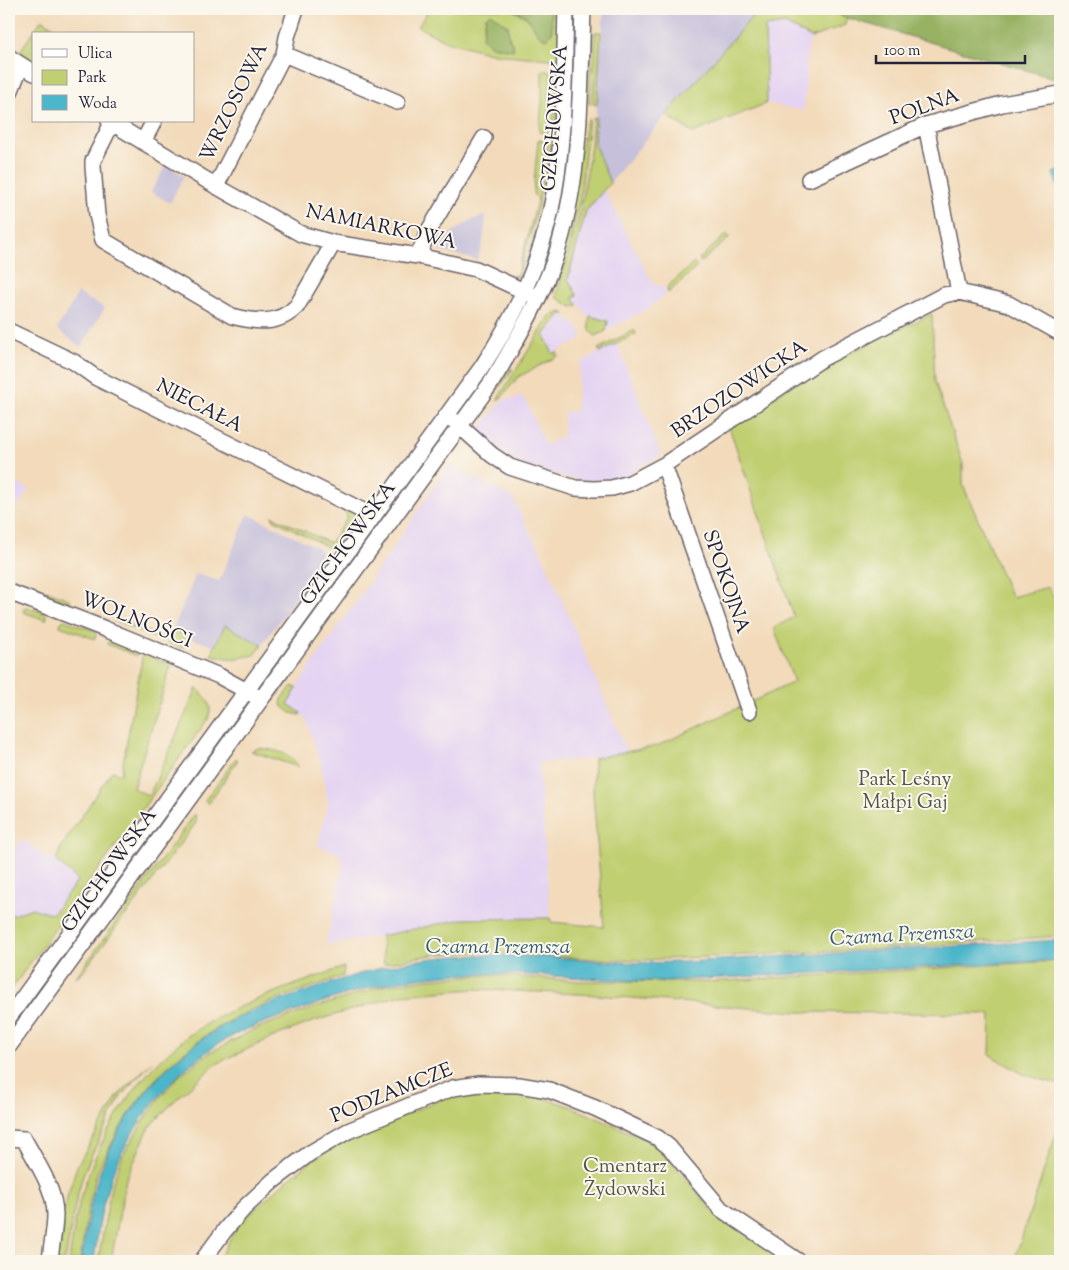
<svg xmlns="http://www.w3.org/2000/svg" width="1069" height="1270" font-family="'Sorts Mill Goudy',serif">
<rect width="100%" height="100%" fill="#fbf7ec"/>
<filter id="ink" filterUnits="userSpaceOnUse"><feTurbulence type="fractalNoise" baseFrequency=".02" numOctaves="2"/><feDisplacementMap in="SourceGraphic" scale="10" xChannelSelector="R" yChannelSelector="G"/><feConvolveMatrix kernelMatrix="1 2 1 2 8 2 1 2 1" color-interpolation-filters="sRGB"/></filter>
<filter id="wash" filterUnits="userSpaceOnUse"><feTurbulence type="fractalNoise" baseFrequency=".0096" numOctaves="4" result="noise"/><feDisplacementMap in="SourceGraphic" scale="20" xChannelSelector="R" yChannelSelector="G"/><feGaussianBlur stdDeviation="1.12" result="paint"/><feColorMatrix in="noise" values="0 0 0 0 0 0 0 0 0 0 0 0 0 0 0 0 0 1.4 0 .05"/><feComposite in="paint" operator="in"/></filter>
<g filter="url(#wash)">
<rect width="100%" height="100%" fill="#f2daba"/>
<!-- built -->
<path fill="#e4d3f2" d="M785,24L811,38L807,52L804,111L767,103L764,27Z
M604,190L653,284L666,288L665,295L645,310L606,331L608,321L590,318L573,298L568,279L586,211Z
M562,314L576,326L581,333L582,339L553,353L545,335Z
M617,343L661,455L618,479L583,481L539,471L508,457L480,434V430L484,422L503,400L524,397L545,445L563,437L564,412L575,413L581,362Z
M450,463L461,471L512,497L546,563L627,752L594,758L539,763L550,918L462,919L381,936L326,945L343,863L338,853L318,846L328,803L321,764L305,717L286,704L305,674L364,591Z
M9,480L29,489L9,521Z
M22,839L45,856L56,861L78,880L52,914L32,908L13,915L9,913V857Z"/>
<!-- industrial -->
<path fill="#c6c0da" d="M604,9H759L666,115L610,183L594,143Z
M166,165L184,176L170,203L151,192Z
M486,215L483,243L477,260L440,251L437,243L469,221Z
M78,293L105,308L81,347L57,329Z
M248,514L318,548L323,556L289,608L272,601L288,609L262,645L224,628L216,647L172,632L196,574L219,581Z"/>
<!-- green -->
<path fill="#c0cf71" stroke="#717856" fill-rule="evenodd" d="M429,9H510L526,17L540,35L552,32L551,9H561L560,60L494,54L446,41L418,27ZM490,14L508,26L509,38L513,50L492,46C489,43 484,40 482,37L486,17Z
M572,9H577C575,83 577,163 554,235L558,213Z
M759,9H829L835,13L847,18L845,25L811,38L785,24L765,27L767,103L693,133L666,115Z
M42,19L63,34H34V64L18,54Z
M590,32H592L590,105L586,98L587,35Z
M595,32H601L597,105L593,104Z
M555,70H558L556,133L552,135Z
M542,71H551L548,133L539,132L542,103Z
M596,117L594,143L610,183L586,211L568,279L577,295L573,298L578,305L572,307L556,297L581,209L591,144L593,118Z
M589,119L580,200L570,240L553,293L552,290L586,122Z
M538,140L548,141L539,203L520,271L517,277L512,279L498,271L512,276L517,275L538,198L533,194Z
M551,141L556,142L539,236L524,275L520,278L525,267L543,202Z
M727,234L729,238L701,262L699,259Z
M694,263L697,267L668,293L667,287Z
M561,312L565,314H561L544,335L553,354L557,352L558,356L518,377L502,397L497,400L550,316Z
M932,314L935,382L963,464V485L1006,585L1012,597L1048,587L1060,607V936L877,949L642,960C580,961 518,950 455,953C431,954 407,959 384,964L381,936L462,919L550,918L551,922L604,927L593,793L594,758L657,746L794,682L774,628L794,617L729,427L819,367Z
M590,316L608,321L606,331L596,336C587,331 589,325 590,316Z
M517,323L495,368L470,402L465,400Z
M634,330L636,334L600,352L598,349Z
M510,369H513L474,422V418Z
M442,432L445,435L370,537H368L367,535Z
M345,507L358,514L333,547H328L273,519L272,516L330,543L347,518L346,512L342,509Z
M361,543L364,545L299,636L315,608Z
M24,581L41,587L39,592L22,586Z
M46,590L71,600L69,603L45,595Z
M27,607L45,613L47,617L46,620L23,612L24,608Z
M114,617L163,638L161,641L113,620Z
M64,620L95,631L96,635L95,639L60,626L61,622Z
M225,625L262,645L255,655L233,659L211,655Z
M174,630L185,635L183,648L167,643Z
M110,639L136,650L138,653L136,656L107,644Z
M143,653L171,666L133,788L149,796L197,688C206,697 214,705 208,719L9,992V913L13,915L32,908L52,914L78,880L56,861L61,847L112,771L121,774Z
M287,673L290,675V680L274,701V692Z
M292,686L297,688L288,704L301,713L300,715L291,713L281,705L282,699Z
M259,748C272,750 293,752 298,767L251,751Z
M236,758L238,760L208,804L205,800Z
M205,759L197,776L35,997L31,998Z
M195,814L196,823L85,969L76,977Z
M1060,961V1085L1023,1074L990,1055L991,1014L796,1012L597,995L475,989L401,995L315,1021L273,1037L216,1064L172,1103L149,1128L126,1179L111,1261H98L111,1187L123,1155L141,1125L160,1097L179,1076L209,1053L257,1028L313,1008L383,986L428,979L465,976L491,975L579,981L707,982Z
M344,967L343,976C308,989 270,999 237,1017C180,1047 140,1088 111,1145C105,1157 97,1170 94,1183C87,1208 84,1235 80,1261H69C73,1238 75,1213 83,1190C105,1120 153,1050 220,1016C260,996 303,982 344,967Z
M152,1062L121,1096L93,1152L83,1175L75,1205L65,1261H55L58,1233L66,1200L77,1166L119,1094Z
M511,1088L569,1106L650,1141L664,1153L718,1217L789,1261H218L238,1225L286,1181L314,1159L341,1144L452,1094Z
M1060,1122V1261H1014Z"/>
<!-- forest -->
<path fill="#98b263" stroke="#5d6a4f" d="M511,9H551L552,32L547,39C536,38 534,23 525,16C521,13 515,11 511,9Z
M829,9H1060V80L847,18L835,13Z
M490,13L508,26L509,38L514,48L513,50L492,46L482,38L486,17Z"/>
<!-- water -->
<path fill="#4cb6ca" stroke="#376c82" d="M1060,170V186L1058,187L1053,173Z
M1060,940V960L663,981C598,981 533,972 467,974C413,975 360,988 309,1007C281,1017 252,1025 225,1040C174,1070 135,1118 113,1173C102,1201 98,1231 94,1261H81C86,1233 89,1203 99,1175C123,1109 171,1052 234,1020C256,1008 281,1000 305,992C354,974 405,959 457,956C517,953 577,960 636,963C653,963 670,962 686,962Z"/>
</g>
<g filter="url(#ink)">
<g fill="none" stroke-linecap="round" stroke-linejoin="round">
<defs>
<path id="minor" d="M284,54L397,102
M9,57L34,73
M9,95L17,75L22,66
M109,121L216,186L301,234L333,243L418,256L476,269L532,295
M112,123L93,161V167L97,215L103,240L232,316C255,322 278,326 297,306L330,249L333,243
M926,125L959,292
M143,142L154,121
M809,179L926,125L1002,104L1060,94
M216,186L284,54L287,37L296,9
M418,256L429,230L484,138
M9,331L74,362L95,377L373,516
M453,420L492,455L510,467L575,488L594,489L612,488L630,483L664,465L823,358L944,295L959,292L1009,304L1060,333
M664,465L749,711
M9,592L105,629L219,676L254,695
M9,1017L482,367C513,319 537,271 550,214C565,147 564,77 566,9
M9,1046L491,383C515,344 538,304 554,261C582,180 580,93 583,9
M9,1138L24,1139C36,1162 55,1188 55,1215C55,1230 51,1246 50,1261
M202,1261L225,1230L244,1208L273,1181L310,1153L348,1131L423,1100L453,1088L479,1084L519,1085L549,1090L595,1108L658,1138L669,1147L721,1209L798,1261"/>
</defs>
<!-- minor casing -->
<use href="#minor" stroke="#6b6267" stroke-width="18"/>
<!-- minor -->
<use href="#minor" stroke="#fff" stroke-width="15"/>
</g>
</g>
<g text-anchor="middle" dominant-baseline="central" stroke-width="4" stroke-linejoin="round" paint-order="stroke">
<!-- street labels -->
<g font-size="20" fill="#22223b" stroke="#fbf7ec">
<text transform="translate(235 103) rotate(-64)">WRZOSOWA</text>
<text transform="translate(925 108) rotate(-20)">POLNA</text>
<text transform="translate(556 118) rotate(-85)">GZICHOWSKA</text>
<text transform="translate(381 228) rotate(12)">NAMIARKOWA</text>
<text transform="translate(740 390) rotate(-34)">BRZOZOWICKA</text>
<text transform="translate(199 407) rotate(27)">NIECAŁA</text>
<text transform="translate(349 544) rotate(-54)">GZICHOWSKA</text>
<text transform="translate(725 582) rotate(71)">SPOKOJNA</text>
<text transform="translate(136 621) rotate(22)">WOLNOŚCI</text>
<text transform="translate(110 871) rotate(-54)">GZICHOWSKA</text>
<text transform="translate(392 1094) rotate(-22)">PODZAMCZE</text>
</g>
<!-- park labels -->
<g font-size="20" fill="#51564b" stroke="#fbf7ec">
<text x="905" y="780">Park Leśny<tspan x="905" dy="23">Małpi Gaj</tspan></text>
<text x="625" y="1167">Cmentarz<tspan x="625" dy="23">Żydowski</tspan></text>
</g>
<!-- water labels -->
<g font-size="21" font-style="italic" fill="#335d74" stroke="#fbf7ec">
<text transform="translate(902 936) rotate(-3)">Czarna Przemsza</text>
<text x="498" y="948">Czarna Przemsza</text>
</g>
</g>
<!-- margin -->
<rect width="1069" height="1270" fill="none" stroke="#fbf7ec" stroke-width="30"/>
<!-- legend -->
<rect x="32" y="32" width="162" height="90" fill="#fbf7ec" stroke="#a4a2a5"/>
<rect x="42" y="49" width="25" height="8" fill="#ffffff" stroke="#a4a2a5"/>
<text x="78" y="58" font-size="15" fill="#22223b">Ulica</text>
<rect x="42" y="70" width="25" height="15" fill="#c0cf71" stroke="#a4a2a5"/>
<text x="78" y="82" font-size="15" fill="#22223b">Park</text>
<rect x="42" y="95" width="25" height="15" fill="#4cb6ca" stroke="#a4a2a5"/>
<text x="78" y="108" font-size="15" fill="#22223b">Woda</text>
<!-- scale -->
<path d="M876 55v8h149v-8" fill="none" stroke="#22223b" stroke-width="2.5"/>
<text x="884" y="55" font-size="15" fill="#22223b" stroke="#fbf7ec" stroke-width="4" paint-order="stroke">100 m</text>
</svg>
